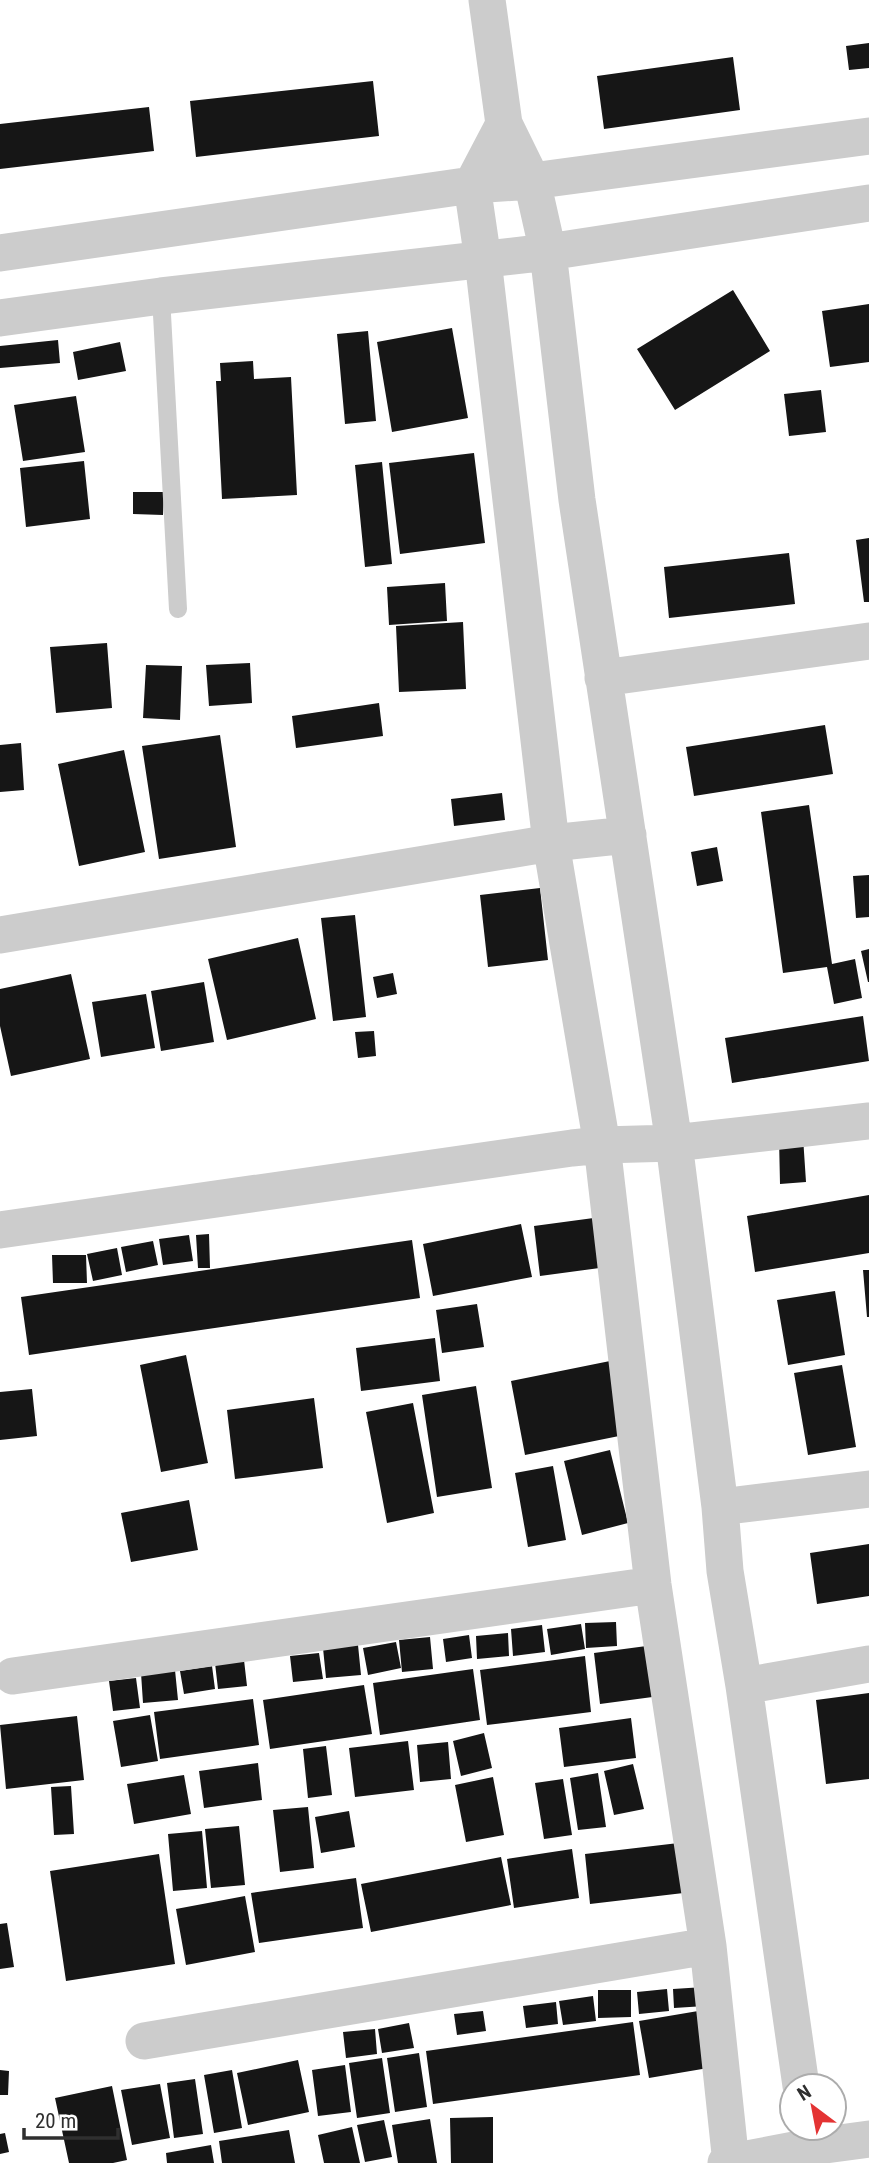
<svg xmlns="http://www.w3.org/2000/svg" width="869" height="2163" font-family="'Roboto Condensed',sans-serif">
<rect width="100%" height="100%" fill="#fff"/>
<!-- building -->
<path fill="#161616" d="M869,43V68L849,70L846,46Z
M733,57L740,110L604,129L597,76Z
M373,81L379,136L196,157L190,101Z
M149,107L154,151L0,169V124Z
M733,290L770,351L675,410L637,349Z
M869,304V362L830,367L822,311Z
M452,328L468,418L392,432L377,342Z
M368,331L376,421L345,424L337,334Z
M58,340L60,363L0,368V346Z
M120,342L126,371L78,380L73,352Z
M253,361L254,379L291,377L297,495L222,499L216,381H221L220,363Z
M821,390L826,432L789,436L784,394Z
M76,396L85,452L23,461L14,405Z
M474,453L485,543L400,554L389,463Z
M84,461L90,519L26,527L20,468Z
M382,462L392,564L365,567L355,465Z
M133,492H164L163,515L133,514Z
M869,538V602H864L856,540Z
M789,553L795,604L669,618L664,567Z
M445,583L447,621L389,625L387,587Z
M463,622L466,689L399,692L396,626Z
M107,643L112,708L56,713L50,647Z
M250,663L252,703L209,706L206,665Z
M146,665L182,666L180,720L143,718Z
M379,703L383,736L296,748L292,716Z
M825,725L833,774L694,796L686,747Z
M220,735L236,847L159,859L142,746Z
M21,743L24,790L0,792V745Z
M124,750L145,852L79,866L58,764Z
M502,793L505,820L454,826L451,799Z
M809,805L832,964L855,959L862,998L834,1004L827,967L783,973L761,812Z
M717,847L723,881L697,886L691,852Z
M869,875V917L856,918L853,876Z
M540,888L548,960L488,967L480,895Z
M355,915L366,1017L333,1021L321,918Z
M298,938L316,1019L227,1040L208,959Z
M869,949V982H868L861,951Z
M393,973L397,994L377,998L373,977Z
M71,974L90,1059L11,1076L0,1026V989Z
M204,982L214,1042L161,1051L151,991Z
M146,994L155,1048L101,1057L92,1002Z
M863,1016L869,1061L732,1083L725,1038Z
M374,1031L376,1056L358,1058L355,1032Z
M803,1137L806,1182L780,1184L779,1138Z
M869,1195V1253L755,1272L747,1216Z
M601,1217L607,1267L540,1276L534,1226Z
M521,1224L532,1277L433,1296L423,1244Z
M209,1234L210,1268H198L196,1235Z
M189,1235L193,1261L163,1265L159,1239Z
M412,1240L420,1298L29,1355L21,1297Z
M153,1241L158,1265L126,1272L121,1247Z
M117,1248L122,1275L93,1281L87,1254Z
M52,1255H86L87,1283H53Z
M863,1270H869V1317H867Z
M835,1291L845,1355L788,1365L777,1300Z
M477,1304L484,1347L442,1353L436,1310Z
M435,1338L440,1381L361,1391L356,1348Z
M186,1355L208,1463L161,1472L140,1365Z
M615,1360L629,1434L525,1455L511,1381Z
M842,1365L856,1447L808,1455L794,1373Z
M476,1386L492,1488L437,1497L422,1395Z
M32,1389L37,1436L0,1440V1392Z
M314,1398L323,1468L235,1479L227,1410Z
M413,1403L434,1513L387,1523L366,1412Z
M610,1450L628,1523L582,1535L564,1461Z
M553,1466L566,1540L528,1547L515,1473Z
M189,1500L198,1550L131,1562L121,1513Z
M869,1544V1596L817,1604L810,1553Z
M616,1622L617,1646L586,1648L585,1623Z
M581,1624L585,1649L551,1655L547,1629Z
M542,1625L545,1652L513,1656L511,1629Z
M508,1633L509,1656L477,1659L476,1636Z
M469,1635L472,1658L446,1662L443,1639Z
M430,1637L433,1669L402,1672L399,1640Z
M396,1642L401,1668L368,1675L363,1648Z
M358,1645L361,1675L326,1678L323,1648Z
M654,1645L660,1696L600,1704L594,1653Z
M319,1653L323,1679L293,1682L290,1656Z
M585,1656L591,1712L487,1725L480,1670Z
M244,1660L247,1686L218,1689L215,1663Z
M212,1666L215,1689L184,1694L180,1671Z
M473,1669L480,1720L380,1735L373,1683Z
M175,1670L178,1700L143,1703L141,1673Z
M136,1678L140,1708L113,1711L109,1681Z
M364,1685L372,1734L270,1749L263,1700Z
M869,1693V1779L826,1784L816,1700Z
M253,1699L259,1745L160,1759L154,1712Z
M150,1715L158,1761L121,1767L113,1721Z
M77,1716L84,1780L6,1789L0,1725Z
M631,1718L636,1758L564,1767L559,1728Z
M484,1733L492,1768L461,1776L453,1741Z
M408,1741L414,1790L355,1797L349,1748Z
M448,1742L451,1779L420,1782L417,1745Z
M326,1746L332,1795L308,1798L303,1749Z
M258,1763L262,1800L204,1808L199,1771Z
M633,1764L644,1809L614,1815L604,1771Z
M598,1773L606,1827L578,1830L570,1778Z
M184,1775L191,1814L134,1824L127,1784Z
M493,1777L504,1835L466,1842L455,1785Z
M563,1779L572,1835L544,1839L535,1783Z
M71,1786L74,1834L54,1835L51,1787Z
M308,1807L314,1868L280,1872L273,1810Z
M349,1811L355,1847L321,1853L315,1817Z
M239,1826L245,1885L211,1888L205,1829Z
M202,1831L207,1888L173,1891L168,1834Z
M687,1842L692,1892L590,1904L585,1854Z
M572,1849L579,1898L514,1908L507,1859Z
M159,1854L175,1964L66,1981L50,1871Z
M501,1857L511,1905L371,1932L361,1884Z
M356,1878L363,1928L259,1943L251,1893Z
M245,1896L255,1952L186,1965L176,1909Z
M7,1923L14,1967L0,1969V1924Z
M704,1987L705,2006L674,2008L673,1989Z
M667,1989L669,2011L639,2014L637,1992Z
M598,1990H631V2017L598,2018Z
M593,1996L596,2021L563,2025L559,2001Z
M556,2002L558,2024L526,2028L523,2006Z
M710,2009L720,2066L649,2078L639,2021Z
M483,2011L486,2031L457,2035L454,2014Z
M633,2022L640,2075L433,2104L426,2051Z
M409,2023L414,2048L382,2053L378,2029Z
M375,2029L377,2054L346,2058L343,2032Z
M419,2053L427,2107L395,2112L387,2058Z
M382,2058L390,2113L357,2118L349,2063Z
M298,2060L309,2112L248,2125L237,2073Z
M345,2065L351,2112L318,2116L312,2070Z
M0,2070L9,2071L8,2095H0Z
M232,2070L242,2128L214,2133L204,2075Z
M195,2079L203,2134L174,2138L167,2083Z
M160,2084L170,2138L132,2145L121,2090Z
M112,2086L127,2160L113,2163H69L55,2098Z
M493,2117V2163H451L450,2118Z
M430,2119L437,2163H398L392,2125Z
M384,2120L392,2157L365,2162L357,2125Z
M352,2127L360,2163H324L318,2135Z
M289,2130L295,2163H222L219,2141Z
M5,2133L9,2152L0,2154V2134Z
M211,2145L214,2163H167L166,2153Z"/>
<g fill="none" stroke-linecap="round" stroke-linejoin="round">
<!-- service -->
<path stroke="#ccc" stroke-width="18" d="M161,296L178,609"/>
<!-- minor -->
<path stroke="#ccc" stroke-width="37" d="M487,0L504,124L532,181L548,252L577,500L674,1143L720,1507L725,1571L744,1686L801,2086
M504,124L472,185L483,260L551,843L602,1145L653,1585L708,1946L731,2163
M0,253L472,185L532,181L869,136
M0,318L161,296L548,252L869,203
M603,678L869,641
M0,935L551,843L628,835
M0,1230L572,1148L602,1145L674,1143L869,1121
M720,1507L869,1489
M13,1676L653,1585
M744,1686L869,1664
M144,2041L708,1946
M726,2163L810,2147L869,2139"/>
</g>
<!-- north arrow -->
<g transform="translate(813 2107) rotate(328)"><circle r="33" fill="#ffffff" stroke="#acacac" stroke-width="2"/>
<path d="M0-5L12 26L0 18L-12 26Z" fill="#e43333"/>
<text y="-10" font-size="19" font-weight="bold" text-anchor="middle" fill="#2f2f2f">N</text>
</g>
<!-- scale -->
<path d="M24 2128v10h94v-10" fill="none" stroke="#2f2f2f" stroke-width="3.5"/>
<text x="35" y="2128" font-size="21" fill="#2f2f2f" stroke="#ffffff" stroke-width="5" paint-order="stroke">20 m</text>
</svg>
